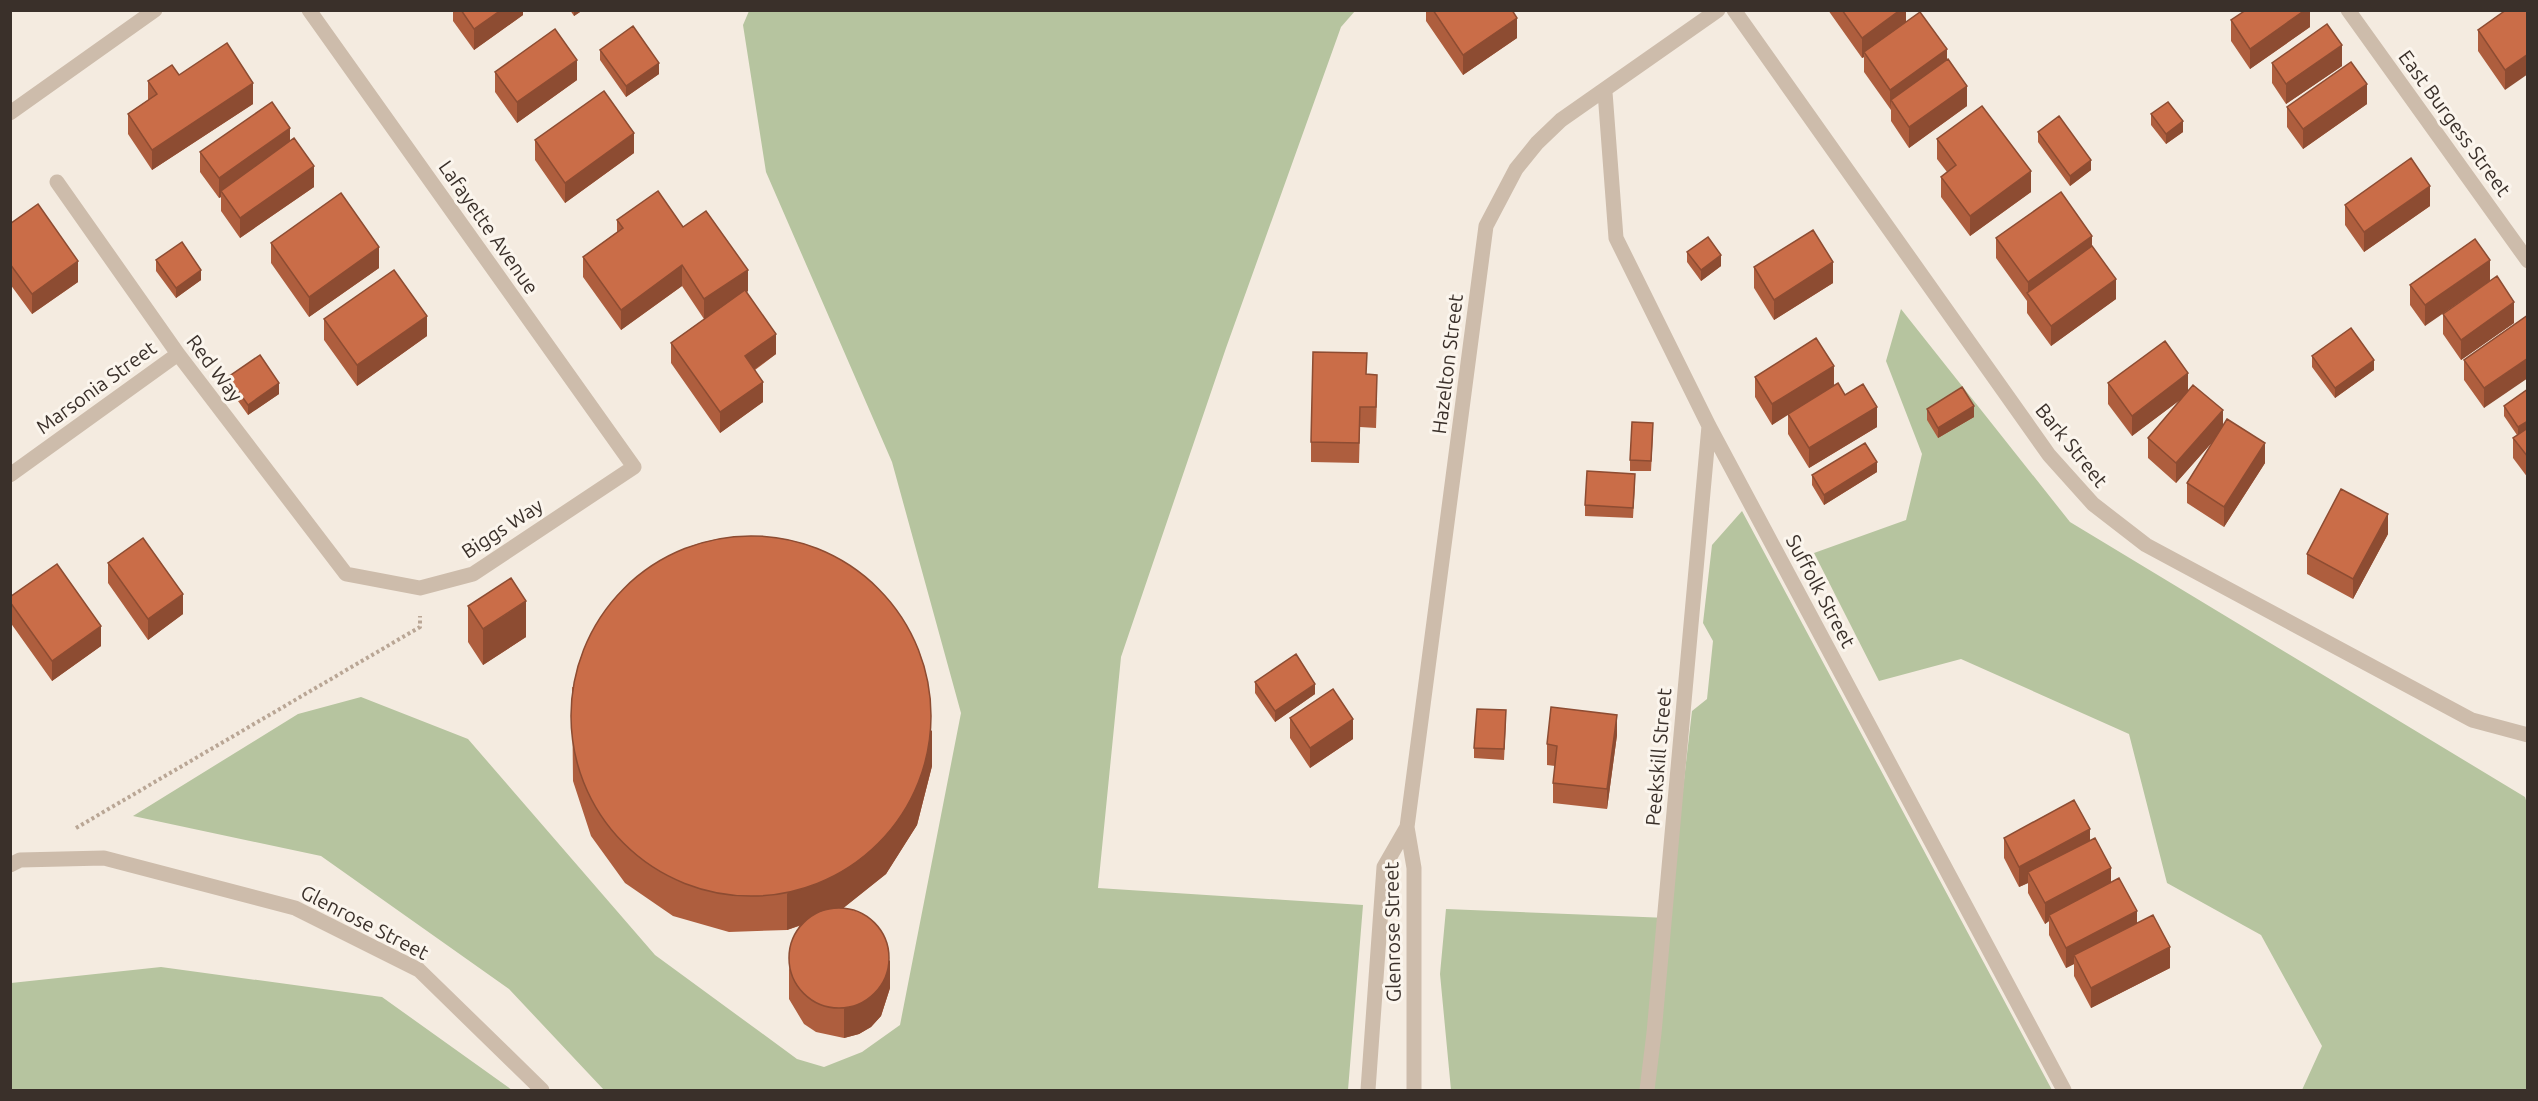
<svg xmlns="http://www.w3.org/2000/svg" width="2538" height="1101" font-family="Ubuntu,sans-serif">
<rect width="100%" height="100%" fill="#f4ebe0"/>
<!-- green -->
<path fill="#b6c49f" d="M749,11H1355L1341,27L1226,348L1121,657L1098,888L1363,905L1348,1090H604L509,989L321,856L133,816L298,714L361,697L468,739L655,955L797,1059L824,1067L862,1052L900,1025L961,713L892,462L766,172L743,25Z
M1901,309L2070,522L2525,797L2528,807L2527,1090H2302L2322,1046L2261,935L2167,883L2129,734L1961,659L1879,681L1814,553L1906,520L1922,454L1886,361Z
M1742,511L2052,1090H1451L1440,974L1446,909L1668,918L1692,711L1707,699L1713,641L1703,623L1712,545Z
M161,967L382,997L512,1090H11V983Z"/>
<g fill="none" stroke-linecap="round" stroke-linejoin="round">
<!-- path -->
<path stroke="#b9a695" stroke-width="4" stroke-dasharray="3 3" stroke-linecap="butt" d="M76,828L420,627V616"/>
<!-- minor -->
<path stroke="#cdbcab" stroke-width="15" d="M1734,10L2049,455L2093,504L2146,545L2472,720L2528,735
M2348,10L2528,261
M1605,92L1616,238L1709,426L2064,1090
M10,113L155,10
M57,182L178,354L346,574L420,588L473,574L634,467L309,10
M10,475L178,354
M10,865L20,860L104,858L295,908L419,970L542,1090
M1368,1090L1384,867L1407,827
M1414,1090V868L1407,827L1486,226L1516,169L1537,143L1561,120L1718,10
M1647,1090L1654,1033L1709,426"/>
</g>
<!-- wall -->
<path fill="#ae5e3e" d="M453,10H523V15L474,50L453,21Z
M570,10H583L574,16Z
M1426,10H1512L1517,38L1463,75L1426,21Z
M1828,10H1906V21L1947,60L1967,106L1909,148L1891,121V110L1864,72V57L1862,58Z
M2310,10V27L2250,69L2231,41V20Z
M2506,10L2505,90L2478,51V30Z
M600,50L659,74L626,97L600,60Z
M2272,63L2342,66L2286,104L2272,83Z
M495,72L577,80L517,123L495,92Z
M179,75L253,104L152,170L128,134V114L148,100V81Z
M2367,104L2303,149L2287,127V107Z
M2151,114L2183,132L2166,144L2151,125Z
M2038,132L2091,170L2070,186L2038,142Z
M1937,139L2031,192L1970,236L1941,197V177L1947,172L1937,159Z
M535,140L634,153L565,203L535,160Z
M290,141L314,187L240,238L221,211V197L219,198L200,172V152Z
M2345,205L2430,206L2364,252L2345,225Z
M617,220L683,227L748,291L747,292L776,354L755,370L763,402L720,433L671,363V343L704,319L682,286L621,330L583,277V257L617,232Z
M10,224L78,282L32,314L10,284Z
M1996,238L2092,246L2116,299L2051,346L2027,313V301L1996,258Z
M2475,239L2425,326L2410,305V285Z
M271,243L379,268L309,317L271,263Z
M1687,252L1721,266L1701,281L1687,262Z
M156,260L201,280L176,298L156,271Z
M1754,267L1833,283L1774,320L1754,288Z
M2443,314L2514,323L2461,360L2443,334Z
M2528,315L2484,408L2464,380V360Z
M324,319L427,336L357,386L324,340Z
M2312,356L2374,370L2335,398L2312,367Z
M1367,375L1377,395L1376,428L1360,427L1359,463L1311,462V442Z
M228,377L279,394L248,415L228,387Z
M1755,377L1834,386L1845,395L1877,427L1809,468L1788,434V414L1772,425L1755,397Z
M2108,383L2188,390L2223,427L2265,463L2224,527L2187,503V483L2215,439L2176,483L2148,458V438L2181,399L2132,436L2108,404Z
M2528,389V478L2513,458V438L2517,435L2504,416V406Z
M1927,409L1974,417L1938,438L1927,420Z
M1653,434L1651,471H1630V460Z
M1877,472L1824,505L1812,485V475Z
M1635,484L1633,518L1585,516V505Z
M2388,534L2353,599L2307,574V554Z
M108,563L183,614L148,640L108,583Z
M10,597L101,646L52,681L10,622Z
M468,606L526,637L483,665L468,642Z
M1255,682L1315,694L1275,722L1255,693Z
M572,687L932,766L917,825L886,874L843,908L890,988L881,1016L871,1027L859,1034L844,1038L816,1032L804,1024L789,999V970L799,926L787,930L729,932L673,916L625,883L591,836L573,781Z
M1290,718L1353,739L1310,768L1290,738Z
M1506,721L1504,760L1474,758V748Z
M1617,735L1607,809L1553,803V783L1555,766L1547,765V744Z
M2004,838L2090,840L2111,883L2137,924L2170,968L2091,1008L2074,976V964L2066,968L2049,935V921L2045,924L2028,893V883L2019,887L2004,858Z"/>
<!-- shaded-wall -->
<path fill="#8d4c32" d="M501,10H523V15L474,50V29Z
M574,10H583L574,16Z
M1900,10H1906V26L1864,52V57L1862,58V38Z
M2305,10H2310V27L2250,69V49Z
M1517,18V38L1463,75V55Z
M2342,45V66L2286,104V84Z
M1947,49V69L1891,100L1890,110V90Z
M2528,54V74L2505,90V70Z
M577,60V80L517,123V102Z
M659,63V74L626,97V86Z
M253,83V104L152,170V150Z
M2367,84V104L2303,149V129Z
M1967,86V106L1909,148V127Z
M2183,121V132L2166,144V134Z
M290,128V148L221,191V197L219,198V178Z
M634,133V153L565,203V183Z
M2091,160V170L2070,186V176Z
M314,166V187L240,238V218Z
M2031,171V192L1970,236V216Z
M2430,186V206L2364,252V232Z
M2092,236V256L2028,295V282Z
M379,247V268L309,317V297Z
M1721,255V266L1701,281V270Z
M2490,260V281L2425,326V305Z
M78,261V282L32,314V294Z
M1833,262V283L1774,320V300Z
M682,265V286L621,330V310Z
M201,270V280L176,298V288Z
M748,270V291L704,319V299Z
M2116,279V299L2051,346V326Z
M2514,302V323L2461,360V340Z
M427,316V336L357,386V365Z
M776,334V354L745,376V356Z
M2528,358V378L2484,408V388Z
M2374,360V370L2335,398V388Z
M1834,366V386L1772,425V404Z
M2188,373V394L2132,436V416Z
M763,382V402L720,433V412Z
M279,383V394L248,415V405Z
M1974,406V417L1938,438V428Z
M1877,407V427L1809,468V448Z
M2223,410V430L2176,483V463Z
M2528,421V431L2518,438V427Z
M2265,443V463L2224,527V507Z
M1877,462V472L1824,505V495Z
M2388,514V534L2353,599V579Z
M183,594V614L148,640V619Z
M526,601V637L483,665V629Z
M101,626V646L52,681V661Z
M1315,684V694L1275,722V711Z
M1617,715V735L1607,809V789Z
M1353,719V739L1310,768V748Z
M932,730V766L917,825L886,874L841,910L787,930V894Z
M2090,829V849L2028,872V883L2019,887V867Z
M2111,868V888L2049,915V921L2045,924V903Z
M2137,911V932L2074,955V964L2066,968V948Z
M2170,947V968L2091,1008V988Z
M890,960V988L881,1016L871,1027L859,1034L844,1038V1009Z"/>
<!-- building -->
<path fill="#ca6d48" stroke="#8d4c32" stroke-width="1.5" d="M461,10H501L474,29Z
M1433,10H1512L1517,18L1463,55Z
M1842,10H1900L1862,38Z
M2246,10H2305L2250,49L2231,20Z
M2506,10H2528V54L2505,70L2478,30Z
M1920,12L1947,49L1890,90L1864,52Z
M2327,24L2342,45L2286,84L2272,63Z
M633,26L659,63L626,86L600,50Z
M555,29L577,60L517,102L495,72Z
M227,43L253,83L152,150L128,114L157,94L148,81L172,65L179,75Z
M1948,59L1967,86L1909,127L1891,100Z
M2351,62L2367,84L2303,129L2287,107Z
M604,91L634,133L565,183L535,140Z
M272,102L290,128L219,178L200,152Z
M2168,102L2183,121L2166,134L2151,114Z
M1982,106L2031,171L1970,216L1941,177L1956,165L1937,139Z
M2059,116L2091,160L2070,176L2038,132Z
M294,138L314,166L240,218L221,191Z
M2411,158L2430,186L2364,232L2345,205Z
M658,191L683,227L706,211L748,270L704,299L682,265L621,310L583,257L623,228L617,220Z
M2061,192L2092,236L2028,282L1996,238Z
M341,193L379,247L309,297L271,243Z
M38,204L78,261L32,294L10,264V224Z
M1813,230L1833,262L1774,300L1754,267Z
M1708,237L1721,255L1701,270L1687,252Z
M2475,239L2490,260L2425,305L2410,285Z
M182,242L201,270L176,288L156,260Z
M2092,246L2116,279L2051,326L2027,293Z
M394,270L427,316L357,365L324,319Z
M2497,276L2514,302L2461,340L2443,314Z
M745,290L776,334L745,356L763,382L720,412L671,343Z
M2528,315V358L2484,388L2464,360Z
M2351,328L2374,360L2335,388L2312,356Z
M1816,338L1834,366L1772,404L1755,377Z
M2165,341L2188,373L2132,416L2108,383Z
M1313,352L1367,353L1366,374L1377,375L1376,407H1360L1359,443L1311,442Z
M260,355L279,383L248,405L228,377Z
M1838,383L1845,395L1863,384L1877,407L1809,448L1788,414Z
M2193,385L2223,410L2176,463L2148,438Z
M1962,387L1974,406L1938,428L1927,409Z
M2528,389V421L2518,427L2504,406Z
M2227,419L2265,443L2224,507L2187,483Z
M1632,422L1653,423L1651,461L1630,460Z
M2528,428V457L2513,438Z
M1865,443L1877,462L1824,495L1812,475Z
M1587,471L1635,474L1633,508L1585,505Z
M2341,489L2388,514L2353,579L2307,554Z
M571 716a180 180 0 1 1 360 0a180 180 0 1 1-360 0Z
M143,538L183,594L148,619L108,563Z
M57,564L101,626L52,661L10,602V597Z
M511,578L526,601L483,629L468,606Z
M1296,654L1315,684L1275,711L1255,682Z
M1333,689L1353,719L1310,748L1290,718Z
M1551,707L1617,715L1607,789L1553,783L1557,746L1547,744Z
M1477,709L1506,710L1504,749L1474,748Z
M2074,800L2090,829L2019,867L2004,838Z
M2095,838L2111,868L2045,903L2028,872Z
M2119,878L2137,911L2066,948L2049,915Z
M789 958a50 50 0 1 1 100 0a50 50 0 1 1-100 0Z
M2153,915L2170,947L2091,988L2074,955Z"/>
<g text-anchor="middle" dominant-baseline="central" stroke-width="6" stroke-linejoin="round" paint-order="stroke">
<!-- street labels -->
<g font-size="20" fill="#3a302a" stroke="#fbf5ed">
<text transform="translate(2455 123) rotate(54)">East Burgess Street</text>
<text transform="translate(489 227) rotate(55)">Lafayette Avenue</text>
<text transform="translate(1447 364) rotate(-83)">Hazelton Street</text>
<text transform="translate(215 368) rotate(53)">Red Way</text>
<text transform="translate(96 387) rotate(-36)">Marsonia Street</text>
<text transform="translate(2072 445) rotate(51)">Bark Street</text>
<text transform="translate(502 528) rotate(-33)">Biggs Way</text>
<text transform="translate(1821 591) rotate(62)">Suffolk Street</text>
<text transform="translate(1658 757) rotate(-85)">Peekskill Street</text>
<text transform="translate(365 922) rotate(27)">Glenrose Street</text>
<text transform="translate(1392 932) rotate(-91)">Glenrose Street</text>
</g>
</g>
<!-- border -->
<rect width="2538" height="1101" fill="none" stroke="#3a302a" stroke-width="24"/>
</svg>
